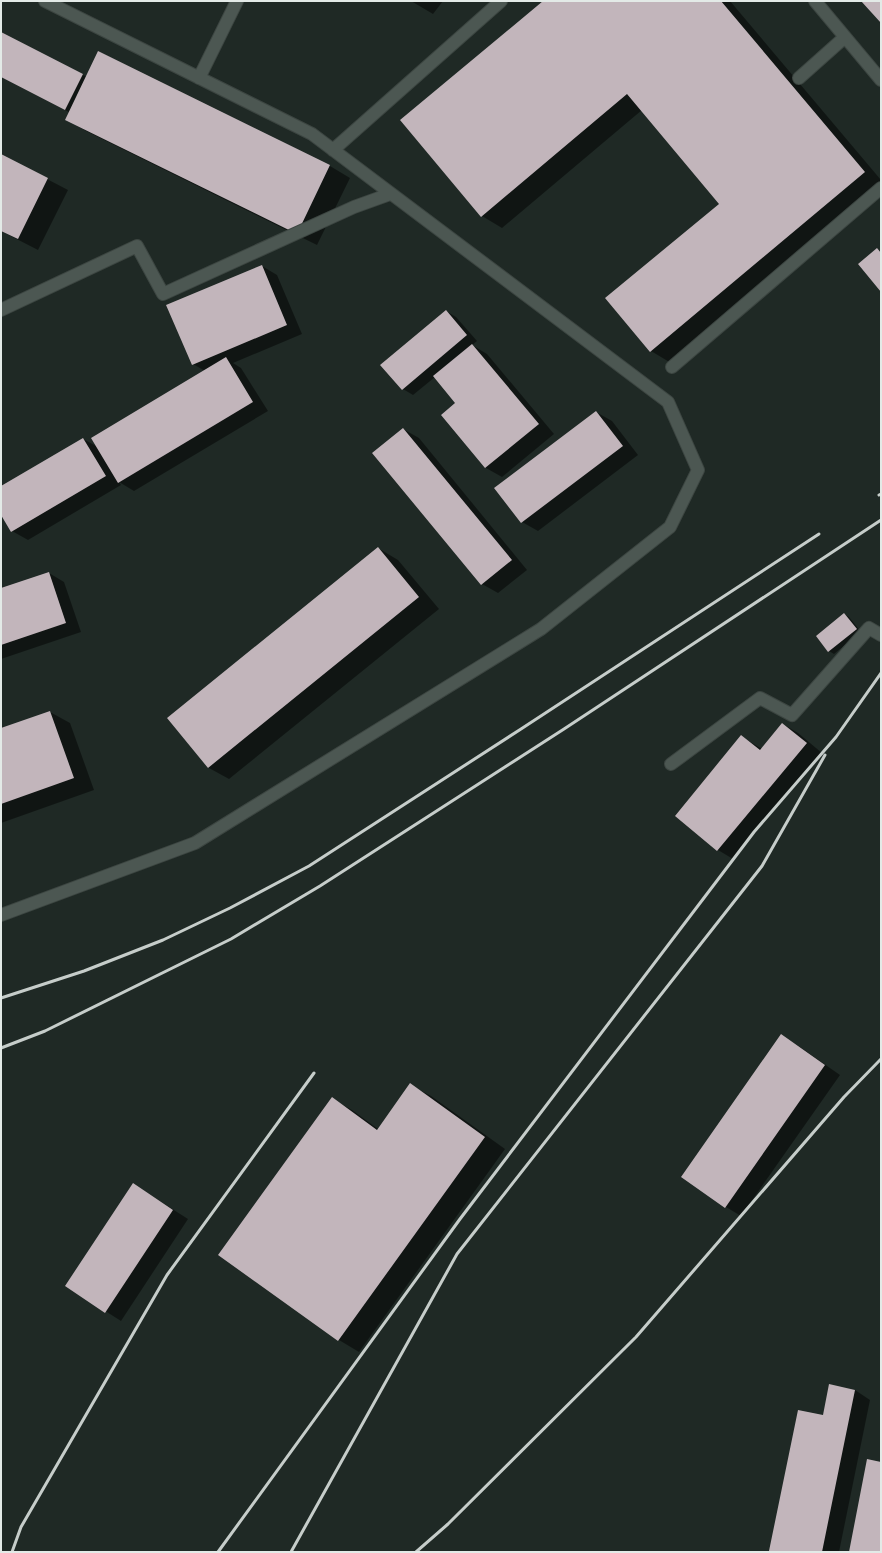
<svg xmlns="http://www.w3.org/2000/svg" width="882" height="1553" font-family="'Nunito Sans',sans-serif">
<rect width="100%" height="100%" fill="#1f2925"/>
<!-- shadow -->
<path fill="#0007" d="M411,1H443L433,14Z
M544,1H730L881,180V187L671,363L651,351L720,204L642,110L502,228L482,216Z
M1,33L87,77L99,52L330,166L350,178L317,245L86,131L66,119L69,112L1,77Z
M1,155L68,190L38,250L1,231Z
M262,266L277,275L302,334L233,363L241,368L268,411L134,491L119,482L121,485L28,540L12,531L1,513V487L83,439L98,447L205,371L193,364Z
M446,311L456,317L477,341L472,345L487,354L554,434L502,477L486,468L442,415L457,403L435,377L413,395L403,389Z
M596,412L612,421L638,455L538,531L522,522Z
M403,429L419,438L527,570L498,593L482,584L374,453Z
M378,548L398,560L439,609L229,779L209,768L169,718Z
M49,573L64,582L81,632L1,659V589Z
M844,614L849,617L861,632L834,654L829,651Z
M50,712L70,723L94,790L1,823V729Z
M783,724L798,733L822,753L733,859L718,850L676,816L742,737L762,749Z
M781,1036L797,1045L840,1075L741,1216L726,1207L682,1176Z
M410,1085L431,1096L505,1149L359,1352L339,1340L220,1254L332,1099L352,1110L378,1129Z
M133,1184L188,1219L121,1321L66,1286Z
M855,1390L870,1400L839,1552H772L770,1551L824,1417Z"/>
<!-- building -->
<path fill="#c2b5bb" d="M543,1H721L865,172L650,352L605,298L719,204L627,94L481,217L400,120Z
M861,1H881V23Z
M1,32L83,74L65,110L1,77Z
M98,51L330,165L297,234L65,120Z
M1,154L48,178L18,239L1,231Z
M877,248L881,253V292L858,264Z
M262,265L287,325L192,365L166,305Z
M446,310L467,335L402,390L380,365Z
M472,344L539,424L485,468L441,415L455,403L433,376Z
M226,357L253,402L118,483L91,438Z
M596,411L623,446L521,523L494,488Z
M403,428L512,560L481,585L372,453Z
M83,438L106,476L11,532L1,515V486Z
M378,547L419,597L208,768L167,718Z
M49,572L66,623L1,645V588Z
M844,613L857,629L828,652L816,636Z
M50,711L74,778L1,804V728Z
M782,723L807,743L717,851L675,816L741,735L760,750Z
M781,1034L825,1065L725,1208L681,1177Z
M410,1083L485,1137L338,1341L218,1255L332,1097L377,1130Z
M133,1183L173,1210L105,1313L65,1286Z
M829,1384L855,1390L822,1552L769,1551L798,1410L823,1415Z
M867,1459L881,1462V1552H849Z"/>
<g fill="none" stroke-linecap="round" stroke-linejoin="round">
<defs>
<path id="minor" d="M815,1L881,80
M199,78L237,1
M799,78L845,37
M333,150L501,1
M1,310L137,246L163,294L354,207L390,194
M672,367L881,188
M671,764L760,698L792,715L869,628L881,635
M1,915L195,843L541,629L670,527L698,470L668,402L312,134L45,1"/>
</defs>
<!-- minor casing -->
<use href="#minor" stroke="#3d4642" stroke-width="14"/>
<!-- minor -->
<use href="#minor" stroke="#4c5752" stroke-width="12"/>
<!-- rail -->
<path stroke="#c6cdca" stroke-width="3" d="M879,495L881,494
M1,998L84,971L163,940L230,908L309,866L521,729L819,534
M1,1048L45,1031L231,939L320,886L564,729L881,520
M12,1552L21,1527L167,1275L314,1073
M218,1552L460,1219L754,832L836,737L881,673
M291,1552L457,1254L762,866L825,755
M416,1552L448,1524L636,1337L844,1097L881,1059"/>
</g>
<!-- border -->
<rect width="882" height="1553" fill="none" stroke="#e3eae7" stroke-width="4"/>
</svg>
